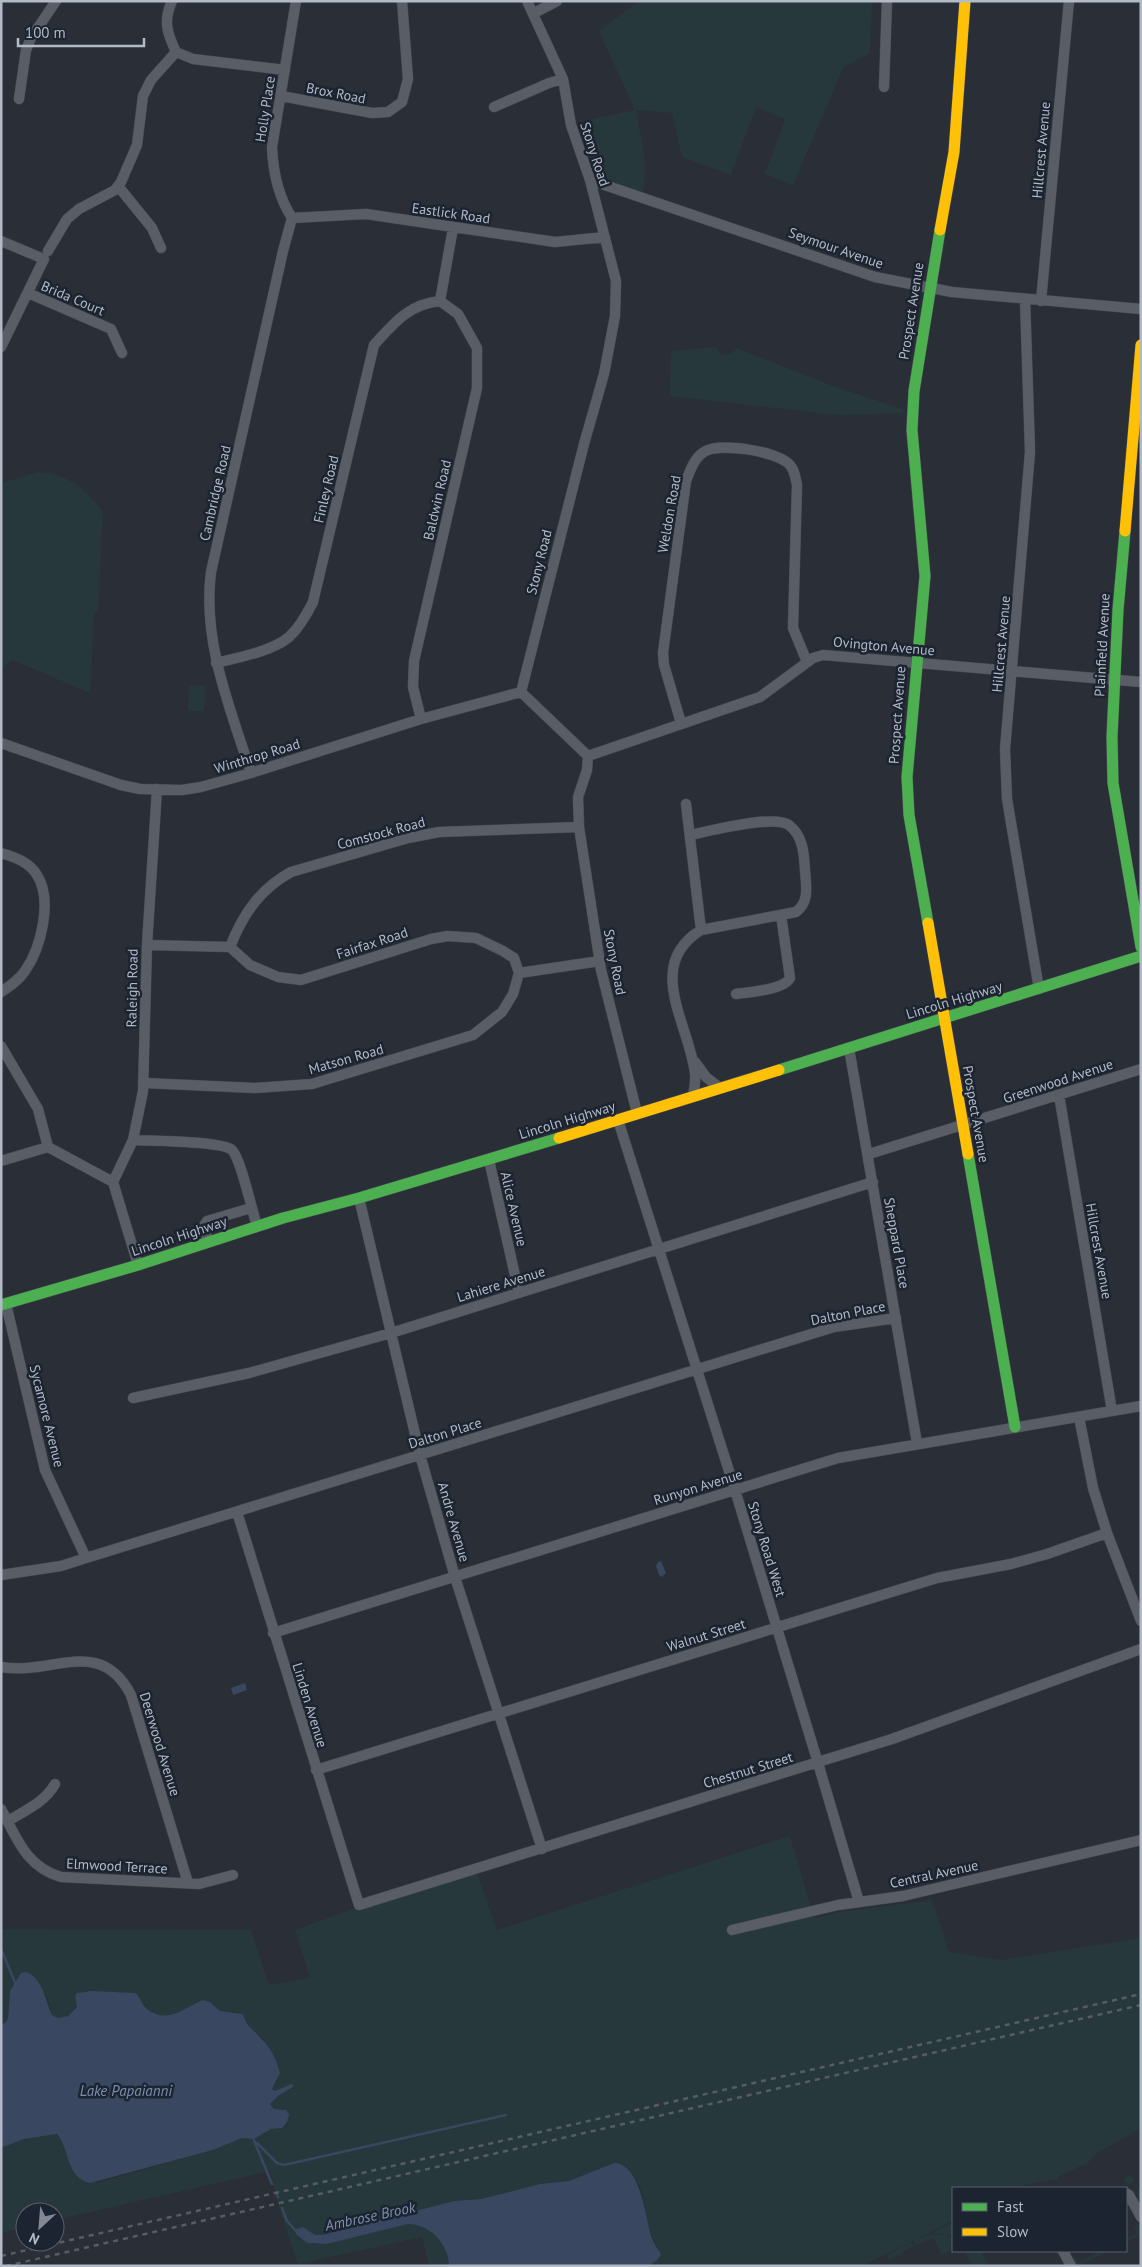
<svg xmlns="http://www.w3.org/2000/svg" width="1142" height="2267" font-family="'PT Sans',sans-serif">
<rect width="100%" height="100%" fill="#2a2e36"/>
<!-- green -->
<path fill="#27383c" d="M639,1H872L870,53L843,68L793,185L765,174L785,119L756,107L731,175L682,157L672,113L636,110L646,167L643,192L603,179L599,171L594,169L583,121L635,110L599,31Z
M717,347L721,356L734,352L736,348L833,386L903,409V413L838,415L670,396L671,351Z
M38,472C71,475 82,487 103,511L98,610L94,613L90,693L13,660L4,666L1,665V483Z
M189,685L206,686L204,711H188Z
M790,1836L814,1918L841,1912L932,1900L949,1952L1002,1960L1141,1938V2128L1096,2154L1086,2165H1083L1058,2177L1059,2179L1037,2182L1014,2188H953V2221L862,2266H649L653,2264L659,2250C645,2229 646,2191 634,2176C629,2171 619,2167 614,2163L568,2181L540,2184L481,2199L454,2201L322,2235H315L303,2227L313,2244H327L408,2224C430,2225 448,2242 449,2266H429L422,2237L298,2264L280,2211L270,2171L55,2220V2212H25V2227L1,2233V2148L24,2139L57,2134L97,2183L213,2150L242,2138L258,2137L271,2129H278L286,2110L274,2109L270,2104L278,2096L293,2088L291,2084L275,2091L272,2089L277,2082L263,2038L249,2026L245,2019L236,2013L220,2011L210,2002L199,2001C185,2012 163,2022 147,2009C141,2004 141,1997 135,1993L80,1992L76,1999L77,2007L68,2016L58,2018L52,2015L45,1993L10,1991L8,2018L6,2022L1,2025V1929L251,1930L269,1985L310,1978L295,1930L474,1865L497,1930Z
M1131,2175L1141,2192V2206L1137,2197L1139,2196L1134,2193L1138,2190L1134,2182L1127,2186L1124,2178Z
M953,2223V2236L934,2233V2232Z
M1137,2223L1141,2229V2240L1138,2236L1126,2242V2238L1137,2233L1134,2227Z
M929,2234L946,2235L952,2238L953,2249L942,2255L933,2238L915,2246L914,2240Z
M911,2242L914,2247L904,2250L900,2257L898,2255L889,2261L887,2255Z
M965,2251H980L989,2266H972Z
M1100,2251H1108L1079,2266H1076L1072,2257L1075,2256L1078,2262Z"/>
<!-- water -->
<path fill="#394760" d="M661,1561L666,1573L662,1577L659,1575L656,1566L658,1562Z
M245,1683L247,1690L233,1695L231,1688Z
M26,1972C43,1978 45,2000 52,2015L58,2018L68,2016L77,2007L75,1996L77,1993L92,1991L135,1993C141,1997 141,2004 147,2009C168,2025 185,2007 203,2000L210,2002L220,2011L242,2014C246,2018 245,2023 250,2027C266,2043 274,2050 280,2073L272,2089L275,2091L291,2084L293,2085V2087L278,2096L270,2104L274,2109L286,2110L289,2114L287,2122L282,2128L271,2129L254,2139L242,2138L213,2150L90,2183C66,2178 70,2149 57,2134L24,2139L1,2148V2025L6,2022L8,2018L10,1991L21,1973Z
M614,2163C641,2164 645,2216 652,2238C654,2244 658,2248 661,2255L657,2260L649,2266H449C448,2242 430,2225 408,2224L327,2244L307,2243L296,2234V2229L303,2227L315,2235H322L454,2201L481,2199L540,2184L569,2181Z"/>
<g fill="none" stroke-linecap="round" stroke-linejoin="round">
<!-- stream -->
<path stroke="#394760" stroke-width="2.5" d="M1,1949L16,1985
M253,2138L272,2184
M257,2143L277,2163L284,2165L506,2115
M277,2195L278,2197
M282,2208L287,2221L297,2232"/>
<defs>
<path id="street" d="M172,1C163,21 167,33 176,52L193,59L285,70
M534,13L557,1
M884,87L887,1
M281,96L372,113L388,112L402,102L408,79L402,1
M19,99L26,50L31,38L56,1
M494,107L549,83L563,79
M590,180L875,277L952,292L1141,309
M118,186L152,228L161,248
M292,218L366,214L555,242L605,237
M292,218C279,198 273,171 272,147L296,1
M1,241L44,259L1,347
M48,251L67,219L79,209L115,190L121,182L137,145L143,96L151,80L176,52
M28,293L111,329L122,353
M1025,299L1030,452L1005,749L1007,799L1039,989
M440,301L453,228
M1041,301L1069,1
M216,663C237,658 273,651 289,637C299,628 307,614 313,602L374,345C394,323 409,304 440,301
M521,692L584,444L604,374L615,316L616,281L590,180L571,125L563,79L527,1
M521,692L588,756L587,770L578,797L579,827L601,970L637,1113
M421,719L413,687L414,661L477,388V348L458,314L440,301
M681,723L664,665L663,653L686,481C690,471 694,458 704,452C719,442 776,451 789,464C795,470 795,477 797,485L793,628L807,662
M1,743L121,785L140,789L182,790L201,787L251,773L421,719L521,692
M588,756L760,697L813,658L823,655L1141,682
M251,773C230,708 202,641 211,572L283,251L292,218
M686,804L701,930
M690,835C710,831 774,814 789,825C803,836 804,853 805,870C806,886 810,901 796,912L701,930C644,965 689,1024 695,1073C696,1081 694,1089 693,1096
M1,853C15,857 29,862 37,875C53,900 41,948 25,971C19,980 10,986 1,992
M147,945L230,947L250,965L278,977L301,980L431,939L448,936L476,938L503,951L514,958L519,973
M230,947C243,914 260,889 291,872L408,838L439,832L579,827
M519,973L600,961
M736,994C749,992 784,990 790,978L781,915
M1,1046L38,1109L48,1147L113,1182L138,1265
M849,1048L917,1443
M695,1062L706,1077L720,1088
M144,1083L255,1088L312,1084L473,1035L502,1012L513,994L519,973
M1059,1095L1112,1411
M618,1120L735,1490L818,1763L859,1902
M133,1140C150,1141 222,1141 232,1150C241,1159 252,1211 257,1226
M869,1154L1141,1069
M489,1160L519,1293
M1,1161L48,1147
M113,1182L133,1140L143,1091L147,945L157,789
M359,1198L420,1455L455,1577L542,1849
M208,1242L204,1226L207,1221L251,1208
M6,1304L45,1470L86,1558
M133,1398L249,1373L391,1333L873,1182
M1079,1417L1093,1488L1107,1533L1141,1621
M237,1512L359,1905L892,1739L1141,1649
M1,1575L61,1566L86,1558L834,1327L896,1318
M273,1633L838,1458L1141,1406
M1,1667C52,1676 100,1635 131,1695L188,1883
M316,1770L937,1578L1011,1564L1047,1554L1107,1533
M1,1809C17,1838 26,1867 61,1877L199,1884L233,1875
M8,1821C26,1810 45,1802 55,1784
M732,1930L838,1905L903,1896L1141,1840
M1126,2193L1129,2195L1141,2217
M1063,2251L1071,2266"/>
<path id="fast" d="M1125,531L1118,610L1112,737L1113,783L1141,947
M928,923L909,815L907,777L925,576L912,430L914,391L940,230
M779,1070L1141,956
M968,1154L1015,1427
M1,1305L138,1265L283,1218L359,1198L559,1138"/>
<path id="slow" d="M940,230L954,152L965,1
M1125,531L1141,345
M928,923L968,1154
M559,1138L779,1070"/>
</defs>
<!-- street casing -->
<use href="#street" stroke="#464950" stroke-width="11"/>
<!-- fast casing -->
<use href="#fast" stroke="#464950" stroke-width="12"/>
<!-- slow casing -->
<use href="#slow" stroke="#464950" stroke-width="12"/>
<!-- street -->
<use href="#street" stroke="#595d65" stroke-width="10"/>
<!-- fast -->
<use href="#fast" stroke="#4caf50" stroke-width="11"/>
<!-- slow -->
<use href="#slow" stroke="#ffc107" stroke-width="11"/>
<!-- rail -->
<path stroke="#585c62" stroke-width="2.5" stroke-dasharray="5 5" stroke-linecap="butt" d="M1,2256L1141,1994
M6,2266L1141,2005"/>
</g>
<g text-anchor="middle" dominant-baseline="central" stroke-width="5" stroke-linejoin="round" paint-order="stroke">
<!-- street labels -->
<g font-size="14" fill="#b3bac7" stroke="#1d2431">
<text transform="translate(336 93) rotate(11)">Brox Road</text>
<text transform="translate(265 109) rotate(-81)">Holly Place</text>
<text transform="translate(1041 150) rotate(-85)">Hillcrest Avenue</text>
<text transform="translate(595 154) rotate(72)">Stony Road</text>
<text transform="translate(451 213) rotate(8)">Eastlick Road</text>
<text transform="translate(836 248) rotate(19)">Seymour Avenue</text>
<text transform="translate(73 298) rotate(23)">Brida Court</text>
<text transform="translate(911 311) rotate(-81)">Prospect Avenue</text>
<text transform="translate(326 489) rotate(-77)">Finley Road</text>
<text transform="translate(215 493) rotate(-77)">Cambridge Road</text>
<text transform="translate(437 500) rotate(-77)">Baldwin Road</text>
<text transform="translate(669 514) rotate(-80)">Weldon Road</text>
<text transform="translate(539 562) rotate(-76)">Stony Road</text>
<text transform="translate(1001 644) rotate(-85)">Hillcrest Avenue</text>
<text transform="translate(1102 645) rotate(-87)">Plainfield Avenue</text>
<text transform="translate(884 646) rotate(5)">Ovington Avenue</text>
<text transform="translate(897 715) rotate(-86)">Prospect Avenue</text>
<text transform="translate(257 756) rotate(-17)">Winthrop Road</text>
<text transform="translate(381 833) rotate(-15)">Comstock Road</text>
<text transform="translate(372 943) rotate(-18)">Fairfax Road</text>
<text transform="translate(615 962) rotate(79)">Stony Road</text>
<text transform="translate(132 988) rotate(-89)">Raleigh Road</text>
<text transform="translate(954 1000) rotate(-17)">Lincoln Highway</text>
<text transform="translate(346 1059) rotate(-16)">Matson Road</text>
<text transform="translate(1058 1081) rotate(-18)">Greenwood Avenue</text>
<text transform="translate(976 1114) rotate(80)">Prospect Avenue</text>
<text transform="translate(567 1120) rotate(-17)">Lincoln Highway</text>
<text transform="translate(514 1209) rotate(77)">Alice Avenue</text>
<text transform="translate(179 1236) rotate(-18)">Lincoln Highway</text>
<text transform="translate(897 1243) rotate(80)">Sheppard Place</text>
<text transform="translate(1099 1251) rotate(80)">Hillcrest Avenue</text>
<text transform="translate(501 1284) rotate(-17)">Lahiere Avenue</text>
<text transform="translate(848 1313) rotate(-11)">Dalton Place</text>
<text transform="translate(47 1416) rotate(76)">Sycamore Avenue</text>
<text transform="translate(445 1433) rotate(-17)">Dalton Place</text>
<text transform="translate(698 1487) rotate(-17)">Runyon Avenue</text>
<text transform="translate(454 1522) rotate(74)">Andre Avenue</text>
<text transform="translate(767 1549) rotate(73)">Stony Road West</text>
<text transform="translate(706 1635) rotate(-17)">Walnut Street</text>
<text transform="translate(310 1705) rotate(73)">Linden Avenue</text>
<text transform="translate(160 1744) rotate(73)">Deerwood Avenue</text>
<text transform="translate(748 1770) rotate(-17)">Chestnut Street</text>
<text transform="translate(117 1866) rotate(3)">Elmwood Terrace</text>
<text transform="translate(934 1874) rotate(-12)">Central Avenue</text>
</g>
<!-- water labels -->
<g font-size="15" font-style="italic" fill="#7c8eae" stroke="#1d2431">
<text x="126" y="2090">Lake Papaianni</text>
<text transform="translate(370 2216) rotate(-12)">Ambrose Brook</text>
</g>
</g>
<!-- border -->
<rect width="1142" height="2267" fill="none" stroke="#b3bac7" stroke-width="5"/>
<!-- legend -->
<rect x="952" y="2187" width="175" height="65" fill="#1d2431" stroke="#59606d"/>
<rect x="962" y="2203" width="25" height="8" fill="#4caf50" stroke="#59606d"/>
<text x="997" y="2212" font-size="15" fill="#b3bac7">Fast</text>
<rect x="962" y="2228" width="25" height="8" fill="#ffc107" stroke="#59606d"/>
<text x="997" y="2237" font-size="15" fill="#b3bac7">Slow</text>
<!-- north arrow -->
<g transform="translate(40 2227) rotate(206)"><circle r="24" fill="#1d2431" stroke="#59606d"/>
<path d="M0-4L9 19L0 12L-9 19Z" fill="#838994"/>
<text y="-8" font-size="14" font-weight="bold" text-anchor="middle" fill="#b3bac7">N</text>
</g>
<!-- scale -->
<path d="M18 38v8h126v-8" fill="none" stroke="#b3bac7" stroke-width="2.5"/>
<text x="25" y="38" font-size="15" fill="#b3bac7" stroke="#1d2431" stroke-width="4" paint-order="stroke">100 m</text>
</svg>
